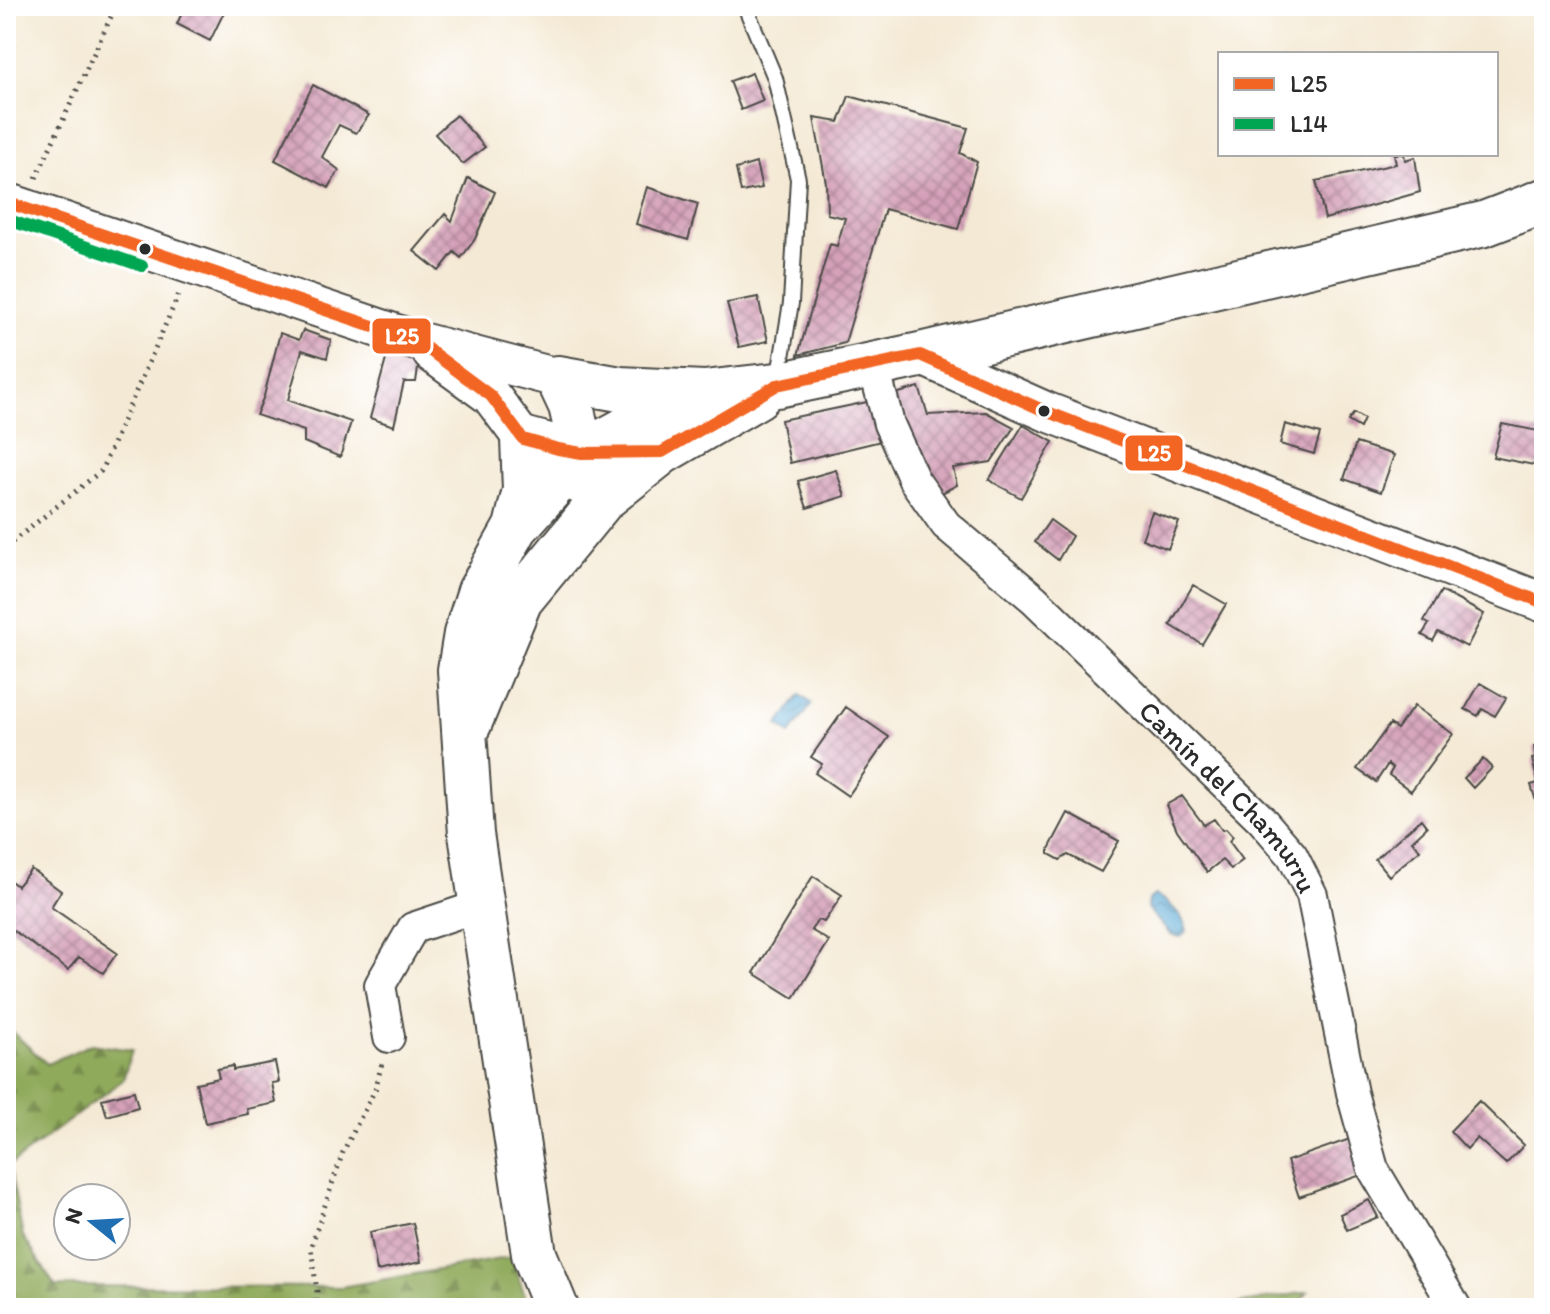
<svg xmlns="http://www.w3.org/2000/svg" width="1550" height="1314" font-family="Itim,sans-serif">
<defs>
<pattern id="forest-firs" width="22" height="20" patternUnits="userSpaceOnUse" patternTransform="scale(2)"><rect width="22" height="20" fill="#90aa5c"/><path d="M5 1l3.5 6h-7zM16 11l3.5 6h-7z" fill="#768b4c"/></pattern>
<pattern id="water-waves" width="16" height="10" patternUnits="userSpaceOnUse" patternTransform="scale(2)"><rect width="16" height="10" fill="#5caad5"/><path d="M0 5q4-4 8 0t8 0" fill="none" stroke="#4c8bad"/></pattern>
<pattern id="building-cross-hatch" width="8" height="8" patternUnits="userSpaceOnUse" patternTransform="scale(2)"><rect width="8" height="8" fill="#d5a1b9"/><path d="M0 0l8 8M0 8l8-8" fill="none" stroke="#ad8397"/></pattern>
</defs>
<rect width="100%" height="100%" fill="#fff"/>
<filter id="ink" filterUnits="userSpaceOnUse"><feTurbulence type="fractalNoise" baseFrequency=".0125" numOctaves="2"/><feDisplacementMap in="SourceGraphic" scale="16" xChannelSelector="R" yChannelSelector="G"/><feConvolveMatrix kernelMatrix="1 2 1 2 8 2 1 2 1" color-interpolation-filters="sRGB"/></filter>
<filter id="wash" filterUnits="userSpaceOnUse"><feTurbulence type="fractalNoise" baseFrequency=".006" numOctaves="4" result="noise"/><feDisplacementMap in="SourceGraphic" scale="32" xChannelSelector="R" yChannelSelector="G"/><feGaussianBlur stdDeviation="1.8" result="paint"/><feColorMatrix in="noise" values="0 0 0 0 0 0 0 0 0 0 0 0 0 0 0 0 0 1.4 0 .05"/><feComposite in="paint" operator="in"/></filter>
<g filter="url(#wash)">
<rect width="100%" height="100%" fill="#f4e9d4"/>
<!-- forest -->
<path fill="url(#forest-firs)" stroke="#5e6a44" stroke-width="2" d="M6,1026L47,1064L91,1044L132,1050L123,1080L9,1166L23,1236L55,1286L341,1287L512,1257L529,1308H6Z
M1308,1292L1295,1308H1212Z"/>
<!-- water -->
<path fill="url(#water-waves)" stroke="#446a80" stroke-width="2" d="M800,695L812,704L790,734L778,725Z
M1155,895C1168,900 1183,916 1187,930L1181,937L1171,935L1147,908L1148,900Z"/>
<g id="blocks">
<!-- building -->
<path fill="url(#building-cross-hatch)" d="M185,6H227L210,41L177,24Z
M752,73L763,101L741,110L730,81Z
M313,85L369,115L356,133L339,125L322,157L339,170L329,188L275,160Z
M849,96L968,128L960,153L977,162L958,229L885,209L845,343L798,355L830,244L837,246L845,218L827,214L826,183L814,118L839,122Z
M456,115L485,147L463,164L435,134Z
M1394,154H1404L1405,160L1415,157L1420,192L1325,219L1316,181L1396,164Z
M756,163L762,188L741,192L736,169Z
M468,178L495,192L475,239L461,258L454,252L439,271L414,251L445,214L452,221Z
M647,187L698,204L688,240L636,224Z
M758,297L768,341L739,347L727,303Z
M303,330L331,340L327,358L302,350L288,400L351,422L340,457L304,442V431L256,415L264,396L280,333L299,340Z
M388,352L419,361L416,382H404L394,426L370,418Z
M919,387L928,415L986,412L1014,427L991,462L953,468L957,485L940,494L921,474L892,395Z
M872,401L881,441L790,463L781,420Z
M1354,413L1364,419L1360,428L1348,421Z
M1285,424L1320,434L1314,454L1280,444Z
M1502,424L1544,432V467L1493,457Z
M1023,425L1053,442L1021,498L989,480Z
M1356,443L1394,455L1381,492L1344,479Z
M836,470L845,496L807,508L798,481Z
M1152,512L1179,522L1168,549L1142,539Z
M1050,520L1072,536L1058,560L1035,542Z
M1193,585L1226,604L1202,644L1170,625Z
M1441,591L1484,614L1467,647L1438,632L1433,641L1422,635L1429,624L1424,621Z
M1480,683L1506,698L1495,716L1482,709L1478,716L1465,709Z
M1414,706L1453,734L1411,791L1389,775L1393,768L1388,764L1376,782L1357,769L1390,724L1397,729Z
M846,707L889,737L848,796L815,773L822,764L811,757Z
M1544,744V809L1539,811L1531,785L1538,783L1532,759L1536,758L1534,747Z
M1483,759L1492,768L1473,788L1464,778Z
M1182,796L1204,825L1214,819L1222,830L1226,829L1233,837L1229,841L1243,860L1231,869L1222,860L1207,872L1177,830L1166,805Z
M1068,813L1119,841L1101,872L1068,855L1060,860L1049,854V849Z
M1421,819L1427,827L1412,841L1420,850L1389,876L1375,859Z
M31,869L61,891L51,907L117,953L103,973L79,957L68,970L6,925V877L17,886Z
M813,876L842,895L824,922L818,920L811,930L829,941L794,998L754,973Z
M275,1062L279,1082L272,1083L276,1103L247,1109L248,1114L205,1123L196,1083L219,1078L217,1069L233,1066V1070Z
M134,1091L138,1107L107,1116L102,1099Z
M1479,1101L1524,1145L1506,1164L1477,1138L1467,1149L1450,1131Z
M1350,1139L1364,1174L1299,1197L1287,1161Z
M1369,1200L1378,1217L1347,1230L1340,1214Z
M413,1223L421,1262L377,1271L370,1232Z"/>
</g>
</g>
<g filter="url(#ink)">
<use href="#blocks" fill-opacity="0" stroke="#494844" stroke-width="2"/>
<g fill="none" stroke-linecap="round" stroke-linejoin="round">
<defs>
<path id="service" d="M745,6L775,78L798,179L791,303L778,381"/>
<g id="minor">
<path id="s1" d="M873,364L889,424L914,480L946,525L1034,599L1261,819L1292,855L1312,895L1352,1093L1373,1169L1456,1308"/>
<path d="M389,1037L380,985L413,928L482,905"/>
</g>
<path id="tertiary" d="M6,202L417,341L558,378
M432,353L491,396L523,439
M920,355L1045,411L1544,603"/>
<path id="trunk" d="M558,378L620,389L704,393L777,385L920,355L1484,224L1544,201
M558,378L571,406L582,453L579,481
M516,527L525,490L523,439C551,447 575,453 604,452
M469,724L520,600L603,499L662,452L758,396
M556,1308L534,1254L471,834L460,670L466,634L480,591L516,527L582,453L641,421L704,393"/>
</defs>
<!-- service casing -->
<use href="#service" stroke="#494844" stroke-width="18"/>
<!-- minor casing -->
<use href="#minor" stroke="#494844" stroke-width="34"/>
<!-- tertiary casing -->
<use href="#tertiary" stroke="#494844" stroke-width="42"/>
<!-- trunk casing -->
<use href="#trunk" stroke="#494844" stroke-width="48"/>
<!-- path -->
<path stroke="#494844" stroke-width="5" stroke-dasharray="2 6" stroke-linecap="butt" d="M36,178L116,6
M6,547L101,471L179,294
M315,1308L317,1292L311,1247L343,1152L375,1090L382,1063"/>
<!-- service -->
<use href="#service" stroke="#fff" stroke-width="14"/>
<!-- minor -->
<use href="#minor" stroke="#fff" stroke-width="30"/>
<!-- tertiary -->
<use href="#tertiary" stroke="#fff" stroke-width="38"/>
<!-- trunk -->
<use href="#trunk" stroke="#fff" stroke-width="44"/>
<defs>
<path id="bus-1" d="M6,202L417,341L491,396L523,439L558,449L582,453L662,452L777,385L920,355L1045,411L1544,603"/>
<path id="bus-2" d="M6,219L142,266"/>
</defs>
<!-- bus-1 casing -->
<use href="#bus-1" stroke="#fff" stroke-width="18"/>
<!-- bus-2 casing -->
<use href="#bus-2" stroke="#fff" stroke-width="18"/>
<!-- bus-1 -->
<use href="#bus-1" stroke="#f26522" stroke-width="12"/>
<!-- bus-2 -->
<use href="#bus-2" stroke="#00a651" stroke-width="12"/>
</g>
</g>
<!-- markers -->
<g fill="#2b2b2b" stroke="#fff" stroke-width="3">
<circle cx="145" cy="249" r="7"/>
<circle cx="1044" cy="411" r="7"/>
</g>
<g text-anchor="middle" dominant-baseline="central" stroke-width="6" stroke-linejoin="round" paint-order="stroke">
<!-- street labels -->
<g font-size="28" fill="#2b2b2b" stroke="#fff">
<text stroke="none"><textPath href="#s1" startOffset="572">Camín del Chamurru</textPath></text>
</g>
</g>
<g stroke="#fff" stroke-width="3">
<rect x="371" y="317" width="61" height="38" rx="8" fill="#f26522"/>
<rect x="1124" y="434" width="60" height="38" rx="8" fill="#f26522"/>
</g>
<g font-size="22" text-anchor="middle" font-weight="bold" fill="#fff">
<text x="402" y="344">L25</text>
<text x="1154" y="461">L25</text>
</g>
<!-- margin -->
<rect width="1550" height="1314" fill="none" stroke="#fff" stroke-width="32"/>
<!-- legend -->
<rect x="1218" y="52" width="280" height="104" fill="#ffffff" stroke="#aaaaaa" stroke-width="2"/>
<rect x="1234" y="78" width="40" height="12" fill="#f26522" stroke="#aaaaaa" stroke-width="2"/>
<text x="1290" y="92" font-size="24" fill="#2b2b2b">L25</text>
<rect x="1234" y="118" width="40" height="12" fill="#00a651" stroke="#aaaaaa" stroke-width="2"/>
<text x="1290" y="132" font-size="24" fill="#2b2b2b">L14</text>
<!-- north arrow -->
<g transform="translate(92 1222) rotate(288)"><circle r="38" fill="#ffffff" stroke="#aaaaaa" stroke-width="2"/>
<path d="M0-6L14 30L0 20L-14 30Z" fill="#1f6fb2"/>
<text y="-12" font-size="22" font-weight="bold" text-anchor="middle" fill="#2b2b2b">N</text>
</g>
</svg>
